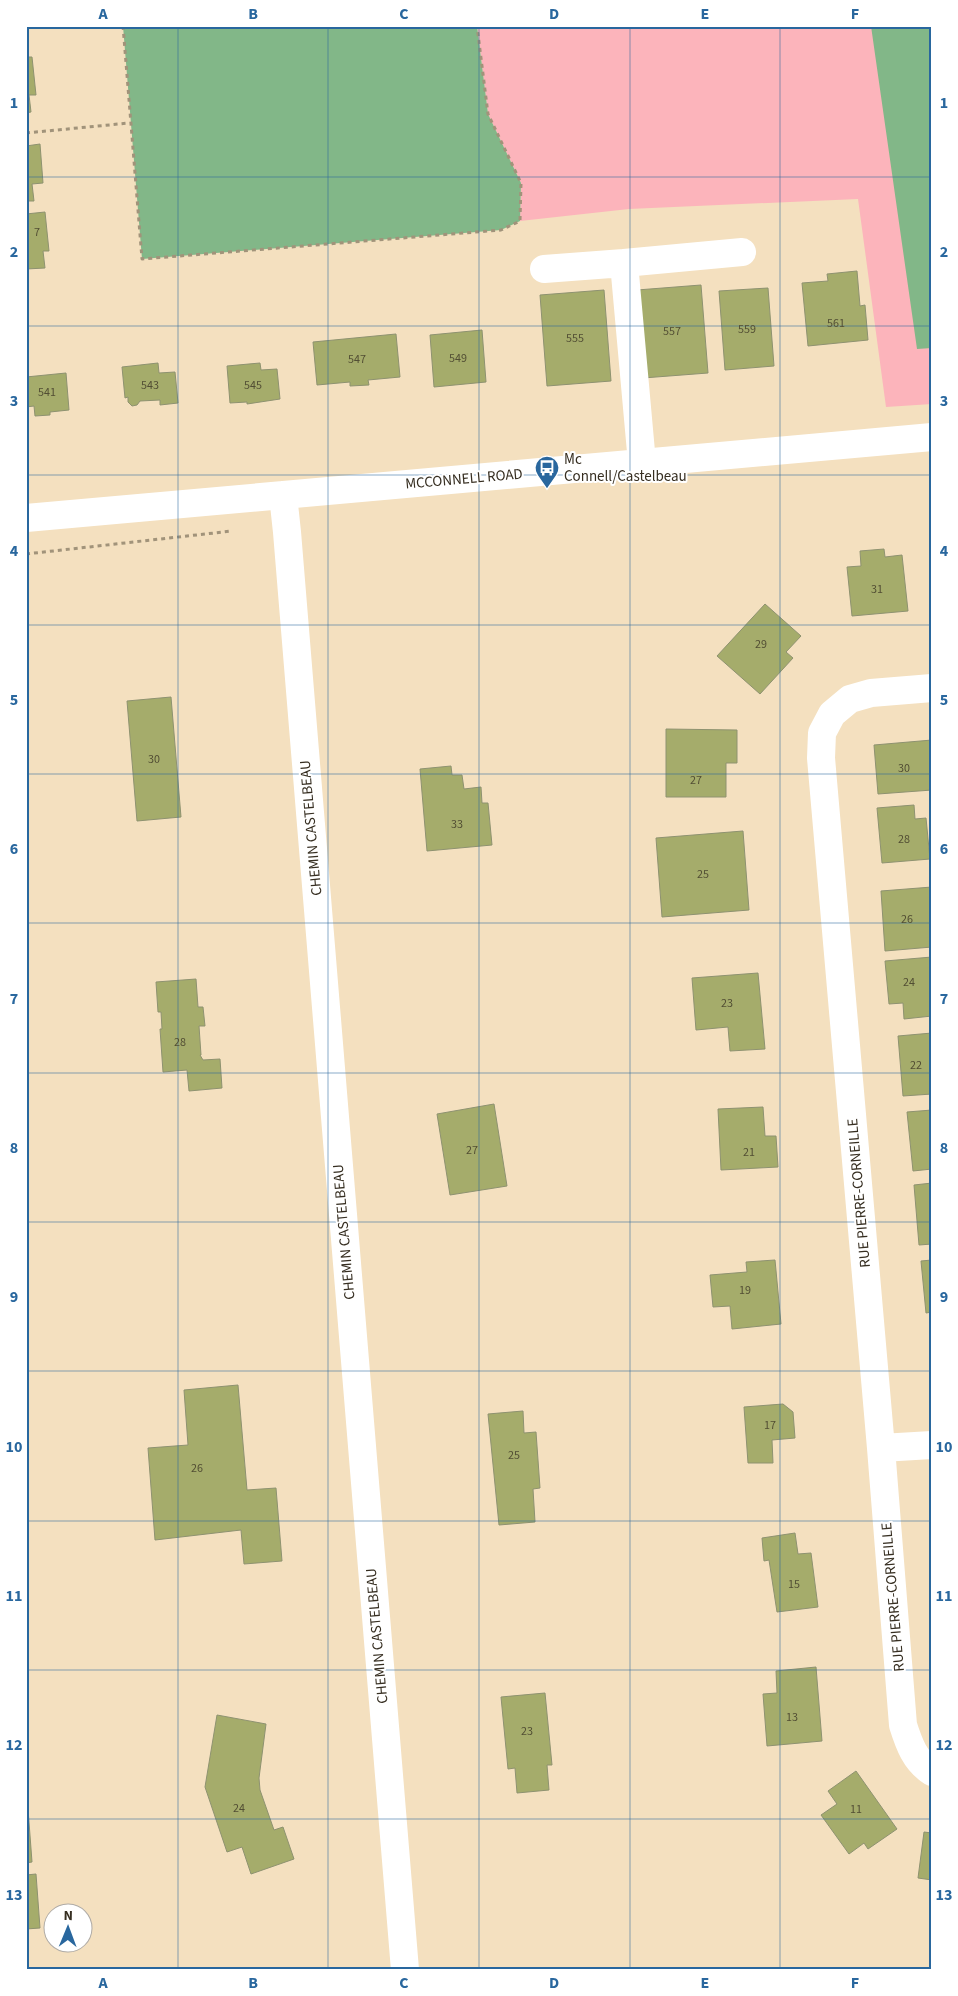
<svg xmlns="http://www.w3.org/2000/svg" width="958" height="1996" font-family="'Source Sans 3',sans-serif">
<rect width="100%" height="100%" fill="#f4e0bf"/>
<!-- green -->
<path fill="#fcb4bb" d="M477,26H932V404L886,407L858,199L629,209L520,221L521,183L488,114Z"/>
<!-- water -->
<path fill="#82b788" d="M123,26H477L488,114L521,183L520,221L501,230L142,259Z
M871,26H932V348L917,349Z"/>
<!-- building -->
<path fill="#a5ac6b" stroke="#8e9270" d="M26,57H32L36,95H29L31,112L26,113Z
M40,144L43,183L32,184L34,201H26V146Z
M45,212L49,251H43L45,268L26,269V214Z
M857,271L860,306L865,305L868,340L808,346L802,283L828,281L827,274Z
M701,285L708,373L643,378L637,290Z
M768,288L774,366L725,370L719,291Z
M604,290L611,381L547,386L540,295Z
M482,330L486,382L434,387L430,335Z
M396,334L400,377L368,380L369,385L350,386V382L317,385L313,342Z
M158,363L159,373L175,372L178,403L160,405V400L140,401L137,405L132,406L128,402V397L125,398L122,367Z
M260,363L261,370L277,369L280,399L247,404V402L230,403L227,366Z
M66,373L69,410L50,412V415L35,416L34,406L26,407V377Z
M884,549L885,557L902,555L908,611L852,616L847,567L861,566L860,551Z
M765,604L801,636L786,652L793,658L760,694L717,656Z
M171,697L181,817L137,821L127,701Z
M666,729L737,730V763H726V797H666Z
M932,740V790L878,794L874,745Z
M451,766L452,775H462L464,789L481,787L482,803H488L492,845L427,851L420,769Z
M914,805L915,819L926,818L930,859L882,863L877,808Z
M743,831L749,910L662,917L656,838Z
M932,887V947L885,951L881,891Z
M932,957V1016L904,1019L903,1003L889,1004L885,961Z
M758,973L765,1049L730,1051L728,1027L696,1030L692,978Z
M196,979L198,1007H203L205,1026H199L201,1055H200L203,1060L220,1059L222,1088L189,1091L187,1070L163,1072L160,1029H162L161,1012H158L156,982Z
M932,1033V1094L903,1096L898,1036Z
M494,1104L507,1186L450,1195L437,1114Z
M763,1107L765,1136H776L778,1167L721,1170L718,1109Z
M932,1110V1169L913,1171L907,1112Z
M932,1183V1244L919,1245L914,1185Z
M775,1260L781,1324L732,1329L730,1306L713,1307L710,1275L747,1272L746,1262Z
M932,1260V1312L926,1313L921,1261Z
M238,1385L247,1490L276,1488L282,1561L244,1564L241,1530L155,1540L148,1448L188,1445L184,1390Z
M783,1404L793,1412L795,1438L772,1440L773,1463H748L744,1407Z
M523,1411L524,1433L536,1432L540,1488L533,1489L535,1522L499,1525L488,1414Z
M795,1533L798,1554L811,1553L818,1607L777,1612L769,1560L764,1561L762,1538Z
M816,1667L822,1741L767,1746L763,1694L777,1693L776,1671Z
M545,1693L552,1765H547L549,1790L517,1793L515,1768L508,1769L501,1697Z
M217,1715L266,1724L259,1778L260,1790L274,1830L283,1827L294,1859L251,1874L242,1847L227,1852L205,1787Z
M856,1771L897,1829L868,1849L864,1843L849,1854L821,1815L837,1804L828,1791Z
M26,1809H28L32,1862L26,1863Z
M924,1832L932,1833V1880L918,1878Z
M36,1874L40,1928L26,1929V1875Z"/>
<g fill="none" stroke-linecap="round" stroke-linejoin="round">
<!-- path -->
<path stroke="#a1937a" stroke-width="3" stroke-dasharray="4 4" stroke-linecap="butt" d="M123,26L142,259L501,230L520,221L521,183L488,114L477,26
M26,133L129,123
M26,554L232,531"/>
<!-- minor -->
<path stroke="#fff" stroke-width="28" d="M624,263L742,252
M544,269L624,263L642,463
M283,495L287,532L405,1970
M26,518L932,437
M932,688L871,693L850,699L832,714L822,733L821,758L881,1448L903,1725C909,1744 915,1761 932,1772
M881,1448L932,1445"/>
</g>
<!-- grid -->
<path fill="none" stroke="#29679e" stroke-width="1" stroke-opacity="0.55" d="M178,26V1970M328,26V1970M479,26V1970M630,26V1970M780,26V1970M26,177H932M26,326H932M26,475H932M26,625H932M26,774H932M26,923H932M26,1073H932M26,1222H932M26,1371H932M26,1521H932M26,1670H932M26,1819H932"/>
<!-- icons -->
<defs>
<symbol id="bus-pin" viewBox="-11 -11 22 30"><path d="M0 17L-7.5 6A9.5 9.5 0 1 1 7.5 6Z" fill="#29679e" stroke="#fff"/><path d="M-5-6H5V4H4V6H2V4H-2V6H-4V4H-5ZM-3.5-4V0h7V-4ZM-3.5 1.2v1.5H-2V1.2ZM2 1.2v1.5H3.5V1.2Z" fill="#fff"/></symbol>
</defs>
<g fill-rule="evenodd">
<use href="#bus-pin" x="533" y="454" width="28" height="38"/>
</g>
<g text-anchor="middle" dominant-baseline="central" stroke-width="4" stroke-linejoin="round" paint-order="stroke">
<!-- number labels -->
<g font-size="12" fill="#524e34">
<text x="37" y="232">7</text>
<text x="836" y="323">561</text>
<text x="747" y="329">559</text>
<text x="672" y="331">557</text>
<text x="575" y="338">555</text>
<text x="458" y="358">549</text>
<text x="357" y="359">547</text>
<text x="150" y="385">543</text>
<text x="253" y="385">545</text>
<text x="47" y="392">541</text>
<text x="877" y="589">31</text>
<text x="761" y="644">29</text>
<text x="154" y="759">30</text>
<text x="904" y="768">30</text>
<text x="696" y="780">27</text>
<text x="457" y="824">33</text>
<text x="904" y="839">28</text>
<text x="703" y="874">25</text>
<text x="907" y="919">26</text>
<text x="909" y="982">24</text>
<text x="727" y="1003">23</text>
<text x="180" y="1042">28</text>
<text x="916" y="1065">22</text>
<text x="472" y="1150">27</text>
<text x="749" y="1152">21</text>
<text x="745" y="1290">19</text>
<text x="770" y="1425">17</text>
<text x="514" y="1455">25</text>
<text x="197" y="1468">26</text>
<text x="794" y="1584">15</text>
<text x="792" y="1717">13</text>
<text x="527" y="1731">23</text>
<text x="239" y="1808">24</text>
<text x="856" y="1809">11</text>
</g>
<!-- poi labels -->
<g font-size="15" fill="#362e21" stroke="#fff" text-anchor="start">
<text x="564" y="459">Mc<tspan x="564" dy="17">Connell/Castelbeau</tspan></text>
</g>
<!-- street labels -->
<g font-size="15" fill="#362e21" stroke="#fff">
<text transform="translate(464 479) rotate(-5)">MCCONNELL ROAD</text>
<text transform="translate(311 828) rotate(-95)">CHEMIN CASTELBEAU</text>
<text transform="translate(859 1193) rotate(-95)">RUE PIERRE-CORNEILLE</text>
<text transform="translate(344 1232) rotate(-95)">CHEMIN CASTELBEAU</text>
<text transform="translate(893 1597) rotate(-95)">RUE PIERRE-CORNEILLE</text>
<text transform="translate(377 1636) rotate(-95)">CHEMIN CASTELBEAU</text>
</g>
</g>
<!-- border -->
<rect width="958" height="1996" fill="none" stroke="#ffffff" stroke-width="55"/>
<!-- north arrow -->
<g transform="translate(68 1928) rotate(1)"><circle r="24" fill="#ffffff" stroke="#afaba6"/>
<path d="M0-4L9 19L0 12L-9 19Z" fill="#29679e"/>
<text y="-8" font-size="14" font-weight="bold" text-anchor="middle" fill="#362e21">N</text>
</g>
<rect x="28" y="28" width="902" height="1940" fill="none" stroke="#29679e" stroke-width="2"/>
<g font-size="16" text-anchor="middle" font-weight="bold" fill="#29679e">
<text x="103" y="19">A</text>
<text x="253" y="19">B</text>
<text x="404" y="19">C</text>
<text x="554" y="19">D</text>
<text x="705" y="19">E</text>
<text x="855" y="19">F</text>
<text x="14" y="108">1</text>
<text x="944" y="108">1</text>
<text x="14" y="257">2</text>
<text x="944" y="257">2</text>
<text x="14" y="406">3</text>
<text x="944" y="406">3</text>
<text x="14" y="556">4</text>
<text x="944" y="556">4</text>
<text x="14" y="705">5</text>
<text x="944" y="705">5</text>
<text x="14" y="854">6</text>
<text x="944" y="854">6</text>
<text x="14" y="1004">7</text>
<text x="944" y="1004">7</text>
<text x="14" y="1153">8</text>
<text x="944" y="1153">8</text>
<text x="14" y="1302">9</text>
<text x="944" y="1302">9</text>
<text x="14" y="1452">10</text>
<text x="944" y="1452">10</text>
<text x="14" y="1601">11</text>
<text x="944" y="1601">11</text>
<text x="14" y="1750">12</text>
<text x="944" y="1750">12</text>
<text x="14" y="1900">13</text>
<text x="944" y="1900">13</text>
<text x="103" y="1988">A</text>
<text x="253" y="1988">B</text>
<text x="404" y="1988">C</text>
<text x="554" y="1988">D</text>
<text x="705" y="1988">E</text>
<text x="855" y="1988">F</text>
</g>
</svg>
